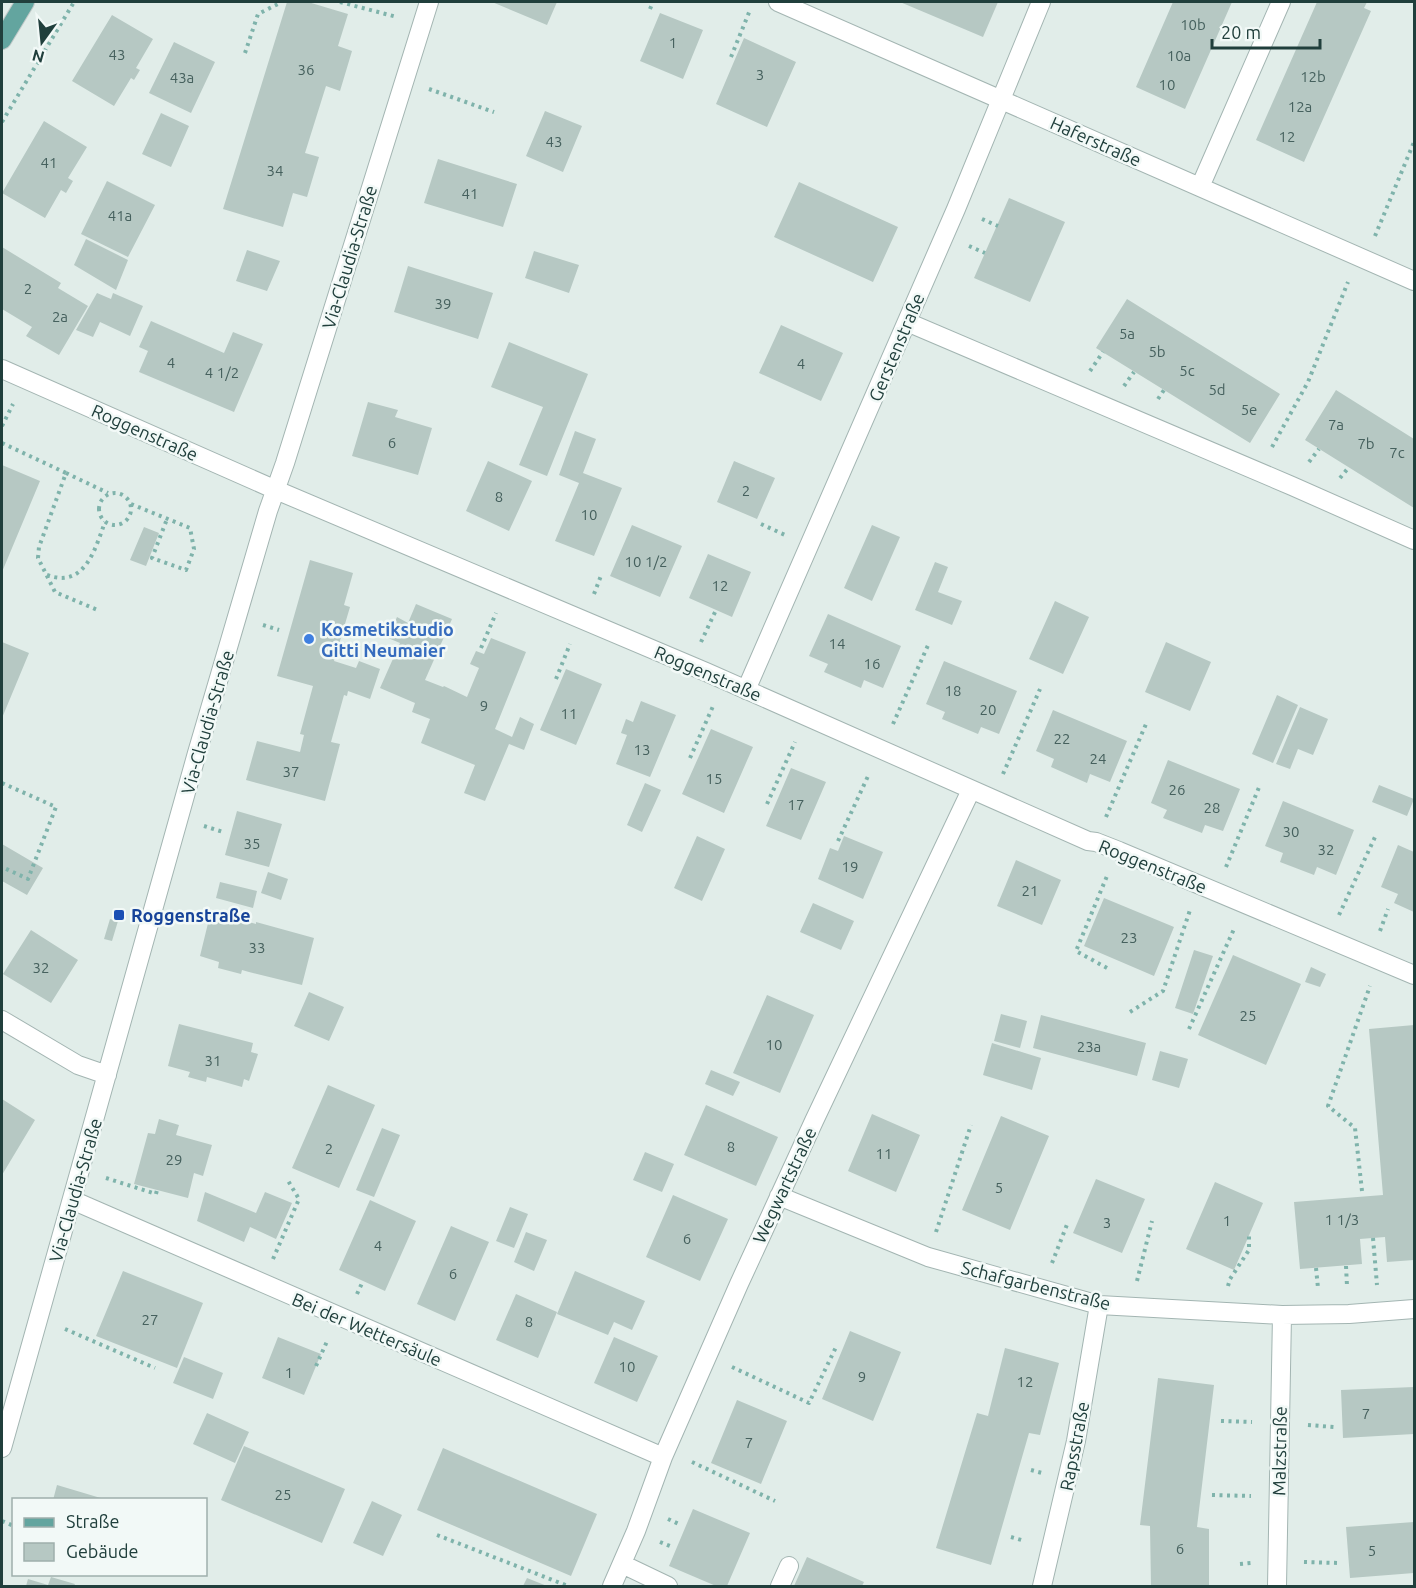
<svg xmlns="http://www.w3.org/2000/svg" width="1416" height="1588" font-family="Ubuntu,sans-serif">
<rect width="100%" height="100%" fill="#e1ede9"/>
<!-- building -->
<path fill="#b6c8c3" d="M287,2H308L348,14L338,46L352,51L340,91L326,86L305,153L319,157L307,197L293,193L283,227L223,209Z
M492,2H557L547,25Z
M900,2H998L983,37Z
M1173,2H1232L1185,109L1136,87Z
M1317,2H1367L1364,8L1371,11L1304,162L1256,140Z
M660,13L703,30L683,79L640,61Z
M112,15L153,39L136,68L140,70L134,80L131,78L114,106L72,81Z
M744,38L796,62L767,127L716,104Z
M174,42L215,62L191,113L149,93Z
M545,111L582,126L563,172L526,156Z
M161,113L189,126L171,167L142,154Z
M44,121L87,147L68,178L73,181L66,193L61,190L45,218L2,193Z
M438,159L517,184L503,227L424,203Z
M107,181L155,205L128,257L81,234Z
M799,182L898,227L873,282L774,237Z
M1009,198L1065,222L1030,302L974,278Z
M86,239L128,260L116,290L74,265Z
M2,247L61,283L58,288L88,306L59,355L26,336L32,327L2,309Z
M247,250L280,261L267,291L236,281Z
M534,251L579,265L569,293L525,278Z
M408,266L493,293L478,339L394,312Z
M97,293L111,299L113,293L143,306L130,336L100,322L93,337L76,330Z
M1127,299L1280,394L1250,443L1096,348Z
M151,321L224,353L233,332L263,344L234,412L139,372L148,351L139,347Z
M781,325L843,353L821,401L759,373Z
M509,342L588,374L547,476L519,465L543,407L491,387Z
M1336,390L1414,439V508L1305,440Z
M368,402L398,410L395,417L432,428L418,475L352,456Z
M575,431L596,439L583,473L622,488L594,556L555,541L579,483L559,475Z
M488,461L532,481L509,531L466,511Z
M734,461L775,478L757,519L717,502Z
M2,465L40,481L2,572Z
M632,525L682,546L660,597L610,576Z
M872,525L900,537L872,601L844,588Z
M144,527L159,533L146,566L130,560Z
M708,554L751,572L732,617L689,598Z
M310,560L353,573L344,605L350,607L334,661L356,668L359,661L380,669L370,699L348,691L347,696L344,695L331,742L340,744L325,801L246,780L257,741L300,752L304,735L300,734L313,686L277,676Z
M935,562L948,567L938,592L962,601L952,625L915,610Z
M1055,601L1089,617L1063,674L1029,659Z
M416,604L452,619L425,680L443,687L444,686L467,697L479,668L470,664L476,651L484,654L491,638L526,652L495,729L512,737L520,717L534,724L524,750L509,744L485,801L464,793L475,765L421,743L430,719L412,712L415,703L380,688L400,643L388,638L397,617L408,623Z
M828,614L901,646L883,688L864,680L861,688L824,672L828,664L809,656Z
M2,642L29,653L2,718Z
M1166,642L1211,662L1190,711L1145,692Z
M944,661L1017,691L999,734L981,727L978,734L942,719L945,712L926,704Z
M566,669L602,684L576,745L540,730Z
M1277,695L1298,705L1273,763L1252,754Z
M641,701L676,715L650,777L616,764L627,735L621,733L626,719L633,722Z
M1300,707L1328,719L1313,755L1298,749L1290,769L1276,764Z
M1053,710L1127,741L1110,782L1090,774L1087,783L1051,767L1054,759L1036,751Z
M711,729L753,747L724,813L682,794Z
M1168,760L1240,789L1223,831L1205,825L1202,833L1163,818L1167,810L1151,803Z
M791,768L826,782L801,840L766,826Z
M645,783L661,790L642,832L627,825Z
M1379,785L1414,799L1407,816L1372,802Z
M1283,801L1354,830L1336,875L1317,867L1314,875L1280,862L1283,853L1265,846Z
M237,811L282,824L269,867L225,855Z
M697,836L725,849L702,901L674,888Z
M844,836L883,852L863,899L818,879L830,848L838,851Z
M2,844L43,868L27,895L2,881Z
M1398,845L1414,852V912L1394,903L1398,894L1381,887Z
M1016,860L1061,880L1042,925L997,906Z
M268,872L288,879L281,900L261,893Z
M220,882L257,891L253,908L216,898Z
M1104,898L1174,927L1154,976L1084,946Z
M813,903L854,921L841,950L800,932Z
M211,911L256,924V922L314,938L302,985L249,972L242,970L241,974L218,968L219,962L200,956Z
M110,919L118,921L112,941L104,939Z
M31,930L78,960L51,1003L3,974Z
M1194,950L1213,956L1193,1014L1175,1008Z
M1233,955L1301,984L1266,1065L1198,1035Z
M1311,967L1326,974L1320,987L1305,982Z
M309,992L344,1007L329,1041L294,1026Z
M767,995L814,1015L780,1093L733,1073Z
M1001,1014L1027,1021L1020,1048L994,1041Z
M1041,1015L1146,1043L1137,1076L1033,1048Z
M179,1024L253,1043L251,1052L258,1054L249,1081L244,1079L242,1087L207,1077L206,1082L188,1077L190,1072L168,1066Z
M1414,1025V1260L1387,1262L1385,1237L1360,1239L1362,1264L1300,1269L1294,1202L1383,1195L1369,1029Z
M992,1043L1041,1058L1032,1090L983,1075Z
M1160,1051L1188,1059L1179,1088L1152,1080Z
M711,1070L740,1082L733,1096L705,1084Z
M328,1085L375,1105L339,1188L292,1168Z
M2,1099L35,1120L2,1175Z
M706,1105L778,1137L756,1186L684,1155Z
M872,1114L920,1135L896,1192L848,1171Z
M1001,1116L1049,1136L1010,1230L962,1210Z
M159,1119L179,1125L176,1135L212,1145L203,1176L194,1173L188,1198L134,1184L148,1133L155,1134Z
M382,1128L400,1135L374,1197L356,1190Z
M645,1152L674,1164L662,1192L633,1180Z
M1096,1179L1145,1199L1122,1253L1073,1233Z
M1215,1182L1263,1203L1234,1270L1186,1249Z
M205,1192L256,1213L265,1192L292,1203L276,1239L250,1227L244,1242L197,1221Z
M673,1195L728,1219L700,1281L646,1257Z
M370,1200L416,1221L385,1291L339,1270Z
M510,1207L528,1214L514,1248L496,1241Z
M451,1226L489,1242L455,1321L417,1304Z
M526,1232L547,1240L534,1271L514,1262Z
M123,1271L203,1303L177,1368L96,1336Z
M575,1271L645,1301L632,1330L614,1322L608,1335L557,1314Z
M516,1294L557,1312L538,1358L496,1340Z
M850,1331L901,1352L873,1421L822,1399Z
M278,1337L321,1354L304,1395L262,1378Z
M614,1337L658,1356L637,1402L594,1383Z
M1005,1348L1059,1363L1040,1435L1029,1433L991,1565L936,1548L977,1413L988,1416Z
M184,1357L223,1373L213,1399L173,1383Z
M1158,1378L1214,1385L1197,1527L1209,1529V1586H1151L1150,1526L1140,1525Z
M1414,1387V1434L1343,1438L1341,1390Z
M737,1400L787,1421L761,1484L711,1463Z
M207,1413L249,1432L235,1463L193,1444Z
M244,1446L345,1489L322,1543L221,1500Z
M443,1448L597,1514L571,1576L417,1510Z
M57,1485L104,1499V1500H53Z
M372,1501L402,1515L383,1556L353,1543Z
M693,1509L750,1533L727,1586H716L669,1566Z
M1414,1522V1573L1350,1578L1346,1527Z
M807,1557L864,1582L862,1586H794Z
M51,1577L75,1584L74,1586H26L28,1579L48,1585Z
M527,1578L547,1586H523Z"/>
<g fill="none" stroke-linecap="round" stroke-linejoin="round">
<defs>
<path id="minor" d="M778,2L1414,281
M1200,187L1281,2
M907,322L1292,486L1414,540
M2,369L276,490L706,672L1088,841L1096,842L1119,851L1414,975
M746,690L956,209L1041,2
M2,1020L78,1065L107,1075
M779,1196L928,1257L1099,1305L1282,1315L1349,1314L1414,1309
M72,1200L663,1457
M2,1448L197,753L268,511L285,463L429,2
M622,1564L668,1586
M612,1586L636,1531L663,1457L739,1284L814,1121L971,790
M780,1586L789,1566
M1042,1586L1076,1441L1099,1305
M1277,1586L1282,1315"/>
<path id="major" d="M2,40L25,2"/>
</defs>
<!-- minor casing -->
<use href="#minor" stroke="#a3b5b2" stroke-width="20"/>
<!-- major casing -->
<use href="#major" stroke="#c1c9c8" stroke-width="20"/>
<!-- path -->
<path stroke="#7fb3ab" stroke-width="4" stroke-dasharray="3 4.5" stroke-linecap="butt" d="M340,2L397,17
M650,9L653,2
M245,53L258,14L278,4L279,2
M731,57L750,10
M429,89L494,112
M2,122L74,2
M982,219L998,226
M1375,236L1414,142
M969,246L985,253
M1090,371L1103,352
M1124,386L1134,372
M1158,399L1164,390
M2,426L13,404
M2,443L66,473L39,547L38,558L55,592L100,611
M1272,447L1308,382L1348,282
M1309,462L1319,449
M66,473L108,493
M1340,478L1349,467
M99 509a16 16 0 1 1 32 0a16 16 0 1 1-32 0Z
M131,504L190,528L194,549L186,570L152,558L167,519
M761,524L785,535
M47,575C85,589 95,549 105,522
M594,594L602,573
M263,625L279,630
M701,642L716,610
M481,648L496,613
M556,679L570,644
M893,724L929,643
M690,758L714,704
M1003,774L1040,689
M2,783L56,807L28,879L2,867
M767,804L795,742
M1106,817L1146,724
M204,826L223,832
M838,841L869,774
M1226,867L1260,785
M1339,915L1375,837
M1380,931L1388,909
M1107,968L1076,951L1107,876
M1130,1012L1163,991L1190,910
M1189,1029L1234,929
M106,1178L156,1194L157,1190
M1362,1191L1355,1128L1328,1106L1370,986
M936,1232L971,1125
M1373,1238L1377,1285
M273,1259L299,1199L287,1179
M1052,1263L1068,1222
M1346,1266L1347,1286
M1316,1268L1318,1288
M1137,1281L1152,1221
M1228,1286L1230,1279L1249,1250V1236
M357,1294L363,1281
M65,1329L155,1368
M316,1366L328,1339
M732,1367L809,1403L837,1345
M1221,1421L1252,1422
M1308,1425L1334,1427
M692,1462L775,1501
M1031,1470L1042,1473
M1212,1495L1251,1496
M668,1519L681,1525
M2,1521L14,1526
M437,1535L568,1586
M1011,1537L1025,1541
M660,1542L670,1546
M1304,1562L1339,1563
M1240,1564L1251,1563"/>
<!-- minor -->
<use href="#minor" stroke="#fff" stroke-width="18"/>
<!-- major -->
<use href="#major" stroke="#63a59f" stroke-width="18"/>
</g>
<!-- markers -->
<circle fill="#3f7fe0" stroke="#f2f9f7" stroke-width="2" cx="309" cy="639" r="6"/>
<rect fill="#1a4fb4" stroke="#f2f9f7" stroke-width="2" x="113" y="909" width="12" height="12" rx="3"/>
<g text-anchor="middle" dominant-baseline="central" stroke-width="5" stroke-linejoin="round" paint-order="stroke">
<!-- number labels -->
<g font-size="15" fill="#46615e">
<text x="1193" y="24">10b</text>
<text x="673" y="42">1</text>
<text x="117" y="54">43</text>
<text x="1179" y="55">10a</text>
<text x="306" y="69">36</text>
<text x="760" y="74">3</text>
<text x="1313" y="76">12b</text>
<text x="182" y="77">43a</text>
<text x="1167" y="84">10</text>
<text x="1300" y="106">12a</text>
<text x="1287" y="136">12</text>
<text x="554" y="141">43</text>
<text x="49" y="162">41</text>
<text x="275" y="170">34</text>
<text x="470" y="193">41</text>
<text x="120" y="215">41a</text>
<text x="28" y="288">2</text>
<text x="443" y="303">39</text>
<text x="60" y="316">2a</text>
<text x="1127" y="333">5a</text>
<text x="1157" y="351">5b</text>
<text x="171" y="362">4</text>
<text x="801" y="363">4</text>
<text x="1187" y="370">5c</text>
<text x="222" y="372">4 1/2</text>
<text x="1217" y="389">5d</text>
<text x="1249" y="409">5e</text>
<text x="1336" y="424">7a</text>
<text x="392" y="442">6</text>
<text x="1366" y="443">7b</text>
<text x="1397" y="452">7c</text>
<text x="746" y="490">2</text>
<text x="499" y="496">8</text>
<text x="589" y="514">10</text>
<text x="646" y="561">10 1/2</text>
<text x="720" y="585">12</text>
<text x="837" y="643">14</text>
<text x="872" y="663">16</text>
<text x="953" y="690">18</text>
<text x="484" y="705">9</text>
<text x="988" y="709">20</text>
<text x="569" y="713">11</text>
<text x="1062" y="738">22</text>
<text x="642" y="749">13</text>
<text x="1098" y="758">24</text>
<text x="291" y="771">37</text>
<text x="714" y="778">15</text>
<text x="1177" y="789">26</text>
<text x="796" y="804">17</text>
<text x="1212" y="807">28</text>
<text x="1291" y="831">30</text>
<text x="252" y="843">35</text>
<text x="1326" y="849">32</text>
<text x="850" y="866">19</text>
<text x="1030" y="890">21</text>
<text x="1129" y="937">23</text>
<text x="257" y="947">33</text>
<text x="41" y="967">32</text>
<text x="1248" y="1015">25</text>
<text x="774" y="1044">10</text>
<text x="1089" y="1046">23a</text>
<text x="213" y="1060">31</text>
<text x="731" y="1146">8</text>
<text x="329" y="1148">2</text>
<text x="884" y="1153">11</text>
<text x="174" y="1159">29</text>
<text x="999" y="1187">5</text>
<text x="1342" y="1219">1 1/3</text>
<text x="1227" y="1220">1</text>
<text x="1107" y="1222">3</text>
<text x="687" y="1238">6</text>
<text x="378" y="1245">4</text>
<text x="453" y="1273">6</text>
<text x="150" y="1319">27</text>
<text x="529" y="1321">8</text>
<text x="627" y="1366">10</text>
<text x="289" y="1372">1</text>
<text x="862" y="1376">9</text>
<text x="1025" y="1381">12</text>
<text x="1366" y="1413">7</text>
<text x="749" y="1442">7</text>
<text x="283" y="1494">25</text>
<text x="1180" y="1548">6</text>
<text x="1372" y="1550">5</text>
</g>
<!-- street labels -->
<g font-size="18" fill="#203f3c" stroke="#f2f9f7">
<text transform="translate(1096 141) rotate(24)">Haferstraße</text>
<text transform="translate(349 257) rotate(-73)">Via-Claudia-Straße</text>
<text transform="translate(896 347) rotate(-67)">Gerstenstraße</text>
<text transform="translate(145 432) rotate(24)">Roggenstraße</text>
<text transform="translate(708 673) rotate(23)">Roggenstraße</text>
<text transform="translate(207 722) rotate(-74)">Via-Claudia-Straße</text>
<text transform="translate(1153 866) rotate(22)">Roggenstraße</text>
<text transform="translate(784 1185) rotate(-65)">Wegwartstraße</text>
<text transform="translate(75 1190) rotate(-74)">Via-Claudia-Straße</text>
<text transform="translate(1036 1285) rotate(14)">Schafgarbenstraße</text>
<text transform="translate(367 1329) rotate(23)">Bei der Wettersäule</text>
<text transform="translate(1074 1446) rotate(-79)">Rapsstraße</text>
<text transform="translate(1279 1451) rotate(-89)">Malzstraße</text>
</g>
<!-- shop labels -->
<g font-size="18" font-weight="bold" fill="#366cbe" stroke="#f2f9f7" text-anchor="start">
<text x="321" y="629">Kosmetikstudio<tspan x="321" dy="21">Gitti Neumaier</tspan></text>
</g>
<!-- transit labels -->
<g font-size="18" font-weight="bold" fill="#164399" stroke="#f2f9f7" text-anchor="start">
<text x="131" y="915">Roggenstraße</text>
</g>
</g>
<!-- border -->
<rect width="1416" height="1588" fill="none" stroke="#203f3c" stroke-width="6"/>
<!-- legend -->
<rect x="12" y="1498" width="195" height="78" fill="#f2f9f7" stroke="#9eafac" stroke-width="1.5"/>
<rect x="24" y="1518" width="30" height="9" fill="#63a59f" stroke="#9eafac" stroke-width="1.5"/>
<text x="66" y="1528" font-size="18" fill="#203f3c">Straße</text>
<rect x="24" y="1543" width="30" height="18" fill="#b6c8c3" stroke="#9eafac" stroke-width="1.5"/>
<text x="66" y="1558" font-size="18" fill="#203f3c">Gebäude</text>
<!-- north arrow -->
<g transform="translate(42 42) rotate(195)" stroke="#f2f9f7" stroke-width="4.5" paint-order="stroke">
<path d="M0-4.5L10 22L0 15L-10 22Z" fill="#203f3c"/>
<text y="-9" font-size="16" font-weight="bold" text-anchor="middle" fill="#203f3c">N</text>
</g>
<!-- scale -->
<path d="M1212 39v9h108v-9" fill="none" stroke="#203f3c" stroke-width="3"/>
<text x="1221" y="39" font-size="18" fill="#203f3c" stroke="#f2f9f7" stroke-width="4.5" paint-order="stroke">20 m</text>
</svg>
